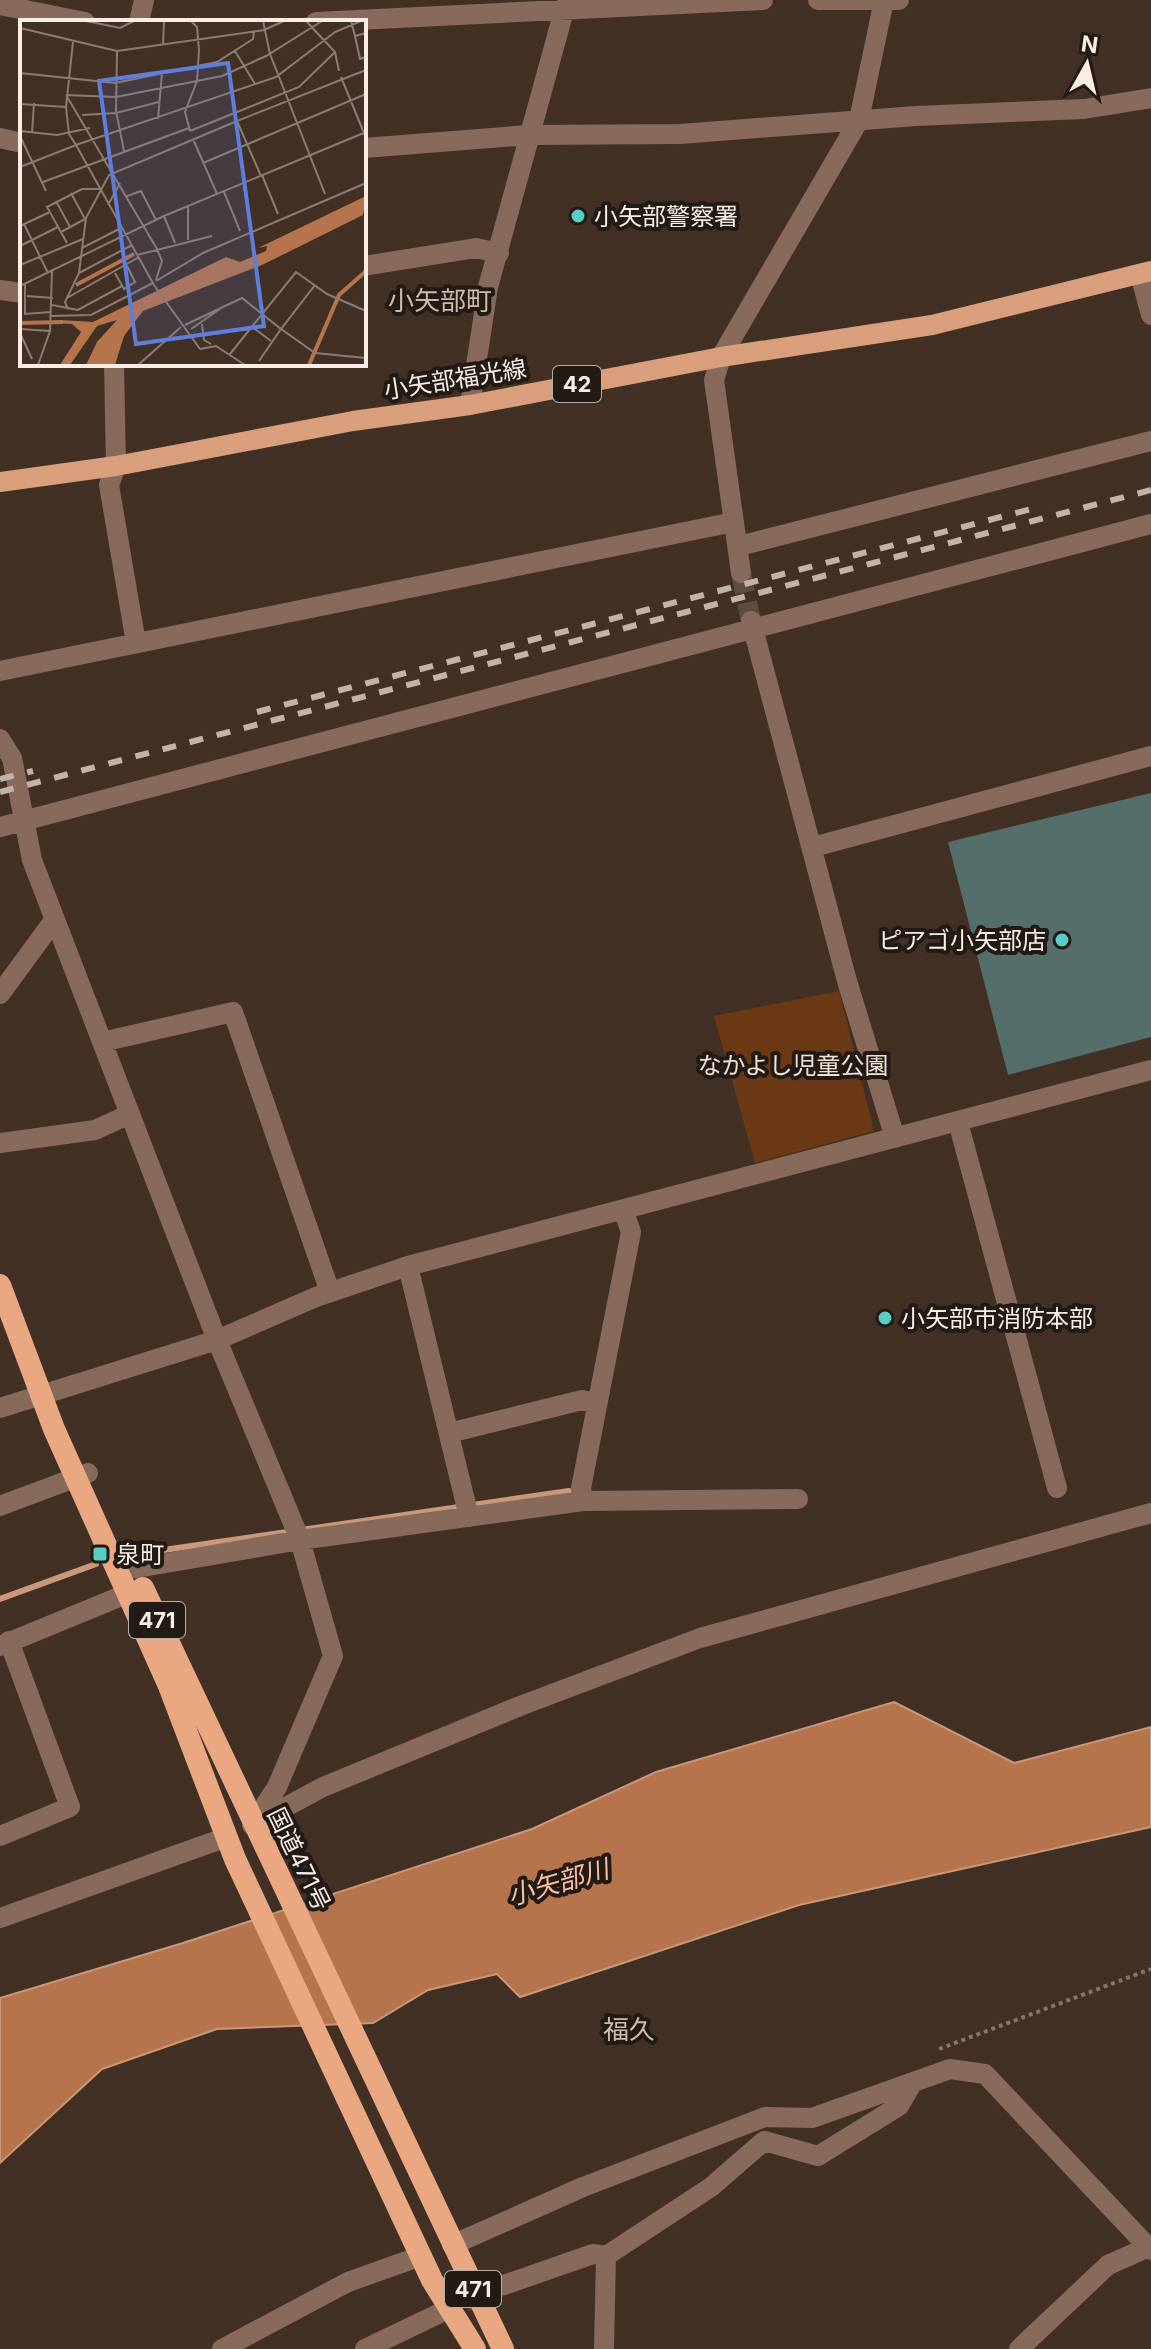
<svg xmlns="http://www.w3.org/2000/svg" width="1151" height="2349" font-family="Inter,'Noto Sans JP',sans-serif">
<rect width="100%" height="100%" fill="#423025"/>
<!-- green -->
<path fill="#6c3916" d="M839,991L874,1131L755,1163L714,1016Z"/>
<!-- water -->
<path fill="#b5744c" stroke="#c9987a" stroke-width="2" d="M894,1702L1014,1763L1151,1727V1827L799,1905L520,1997L497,1974L428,1990L373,2023L217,2029L102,2069L0,2163V1998L183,1943L532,1829L656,1772Z"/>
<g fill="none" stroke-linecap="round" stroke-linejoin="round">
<!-- stream -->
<path stroke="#c9987a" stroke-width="6" d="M143,1553L569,1491
M0,1599L96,1564"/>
</g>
<!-- building -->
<path fill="#536e6b" d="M1151,793V1037L1008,1075L948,842Z"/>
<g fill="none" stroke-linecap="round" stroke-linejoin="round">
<!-- minor-tunnel -->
<path stroke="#5d4c42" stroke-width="20" stroke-dasharray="20 10" stroke-linecap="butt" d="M741,573L751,621
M438,2314L504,2285"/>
<!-- path -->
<path stroke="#84746a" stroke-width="4" stroke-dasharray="4 4" stroke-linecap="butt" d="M939,2049L1151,1969"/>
<!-- minor -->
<path stroke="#876a5a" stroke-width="20" d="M818,0H899
M0,5L85,22
M139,22L144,0
M316,22L763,0
M0,138L22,143
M364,148L529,135L680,134L916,116L1084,109L1151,98
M364,266L476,248L499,253
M1140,274L1151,315
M0,290L22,293
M114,364L116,466L109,485L136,643
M470,405L488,287L565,7
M739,546L1151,441
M741,573L714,380L721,357L859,120L884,0
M751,621L847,981L895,1138
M0,671L734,522
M0,739L12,758L32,860L217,1340L300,1540L333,1656L277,1787L252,1825
M0,827L1151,524
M813,847L1151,756
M0,994L55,919
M102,1042L233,1012L330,1292
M958,1122L1057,1488
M0,1143L95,1130L130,1114
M408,1266L469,1517
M449,1433L582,1400L596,1403
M583,1501L581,1488L631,1232L623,1210
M0,1506L88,1473
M119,1571L300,1540L583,1501L798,1499
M0,1646L141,1588
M256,1823L323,1787L520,1706L700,1638L1151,1513
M0,1836L70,1807L9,1641
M0,1918L227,1837
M452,2245L583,2187L765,2117L812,2118L950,2069L985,2074L1151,2250
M504,2285L593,2254L606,2256L711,2187L764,2141L818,2156L899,2106L913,2082
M222,2349L348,2282L421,2256
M365,2349L438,2314
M604,2349L606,2256
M1019,2349L1108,2265L1151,2246"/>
<!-- tertiary -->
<path stroke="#876a5a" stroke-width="20" d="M0,1408L217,1340L316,1297L408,1266L1151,1070"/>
<!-- primary -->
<path stroke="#d99e7c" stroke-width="20" d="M0,482L116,466L353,421L470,405L721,357L932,325L1151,271"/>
<!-- trunk -->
<path stroke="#e9a882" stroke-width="22" d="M0,1285L54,1429L169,1686L235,1859L432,2280L475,2349
M143,1588L503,2349"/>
<!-- rail -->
<path stroke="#c1b3aa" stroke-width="6" stroke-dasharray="14 14" stroke-linecap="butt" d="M257,712L1035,508
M0,779L33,771
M0,792L1151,490"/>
</g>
<!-- markers -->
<g fill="#57cec1" stroke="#221a15" stroke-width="3">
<circle cx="578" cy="216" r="8"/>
<circle cx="1062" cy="940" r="8"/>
<circle cx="885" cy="1318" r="8"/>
<rect x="92" y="1546" width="16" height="16" rx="4"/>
</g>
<g text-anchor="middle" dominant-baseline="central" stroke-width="8" stroke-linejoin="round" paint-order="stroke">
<!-- shield labels -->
<g fill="#221a15" stroke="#b8aea7" stroke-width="2">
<rect x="553" y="366" width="48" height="36" rx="6"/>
<rect x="129" y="1602" width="56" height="36" rx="6"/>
<rect x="445" y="2271" width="56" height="36" rx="6"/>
</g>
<g font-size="22" font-weight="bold" fill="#f9ede6">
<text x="577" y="384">42</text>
<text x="157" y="1620">471</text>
<text x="473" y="2289">471</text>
</g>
<!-- poi labels -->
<g font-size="24" fill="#f9ede6" stroke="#221a15" text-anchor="start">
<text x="594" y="216">小矢部警察署</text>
<text x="1046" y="940" text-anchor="end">ピアゴ小矢部店</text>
<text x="901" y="1318">小矢部市消防本部</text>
<text x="116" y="1554">泉町</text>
</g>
<!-- street labels -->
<g font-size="24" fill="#f9ede6" stroke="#221a15">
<text transform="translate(455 379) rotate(-9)">小矢部福光線</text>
<text transform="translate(299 1859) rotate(64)">国道471号</text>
</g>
<!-- park labels -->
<g font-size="24" fill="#f3e0d5" stroke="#221a15">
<text x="793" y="1065">なかよし児童公園</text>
</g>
<!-- neighbourhood labels -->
<g font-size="26" fill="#d0b9ac" stroke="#221a15">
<text x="440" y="300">小矢部町</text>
<text x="629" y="2029">福久</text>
</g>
<!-- water labels -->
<g font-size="26" font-style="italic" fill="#f8c1a1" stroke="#221a15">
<text transform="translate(558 1882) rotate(-16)">小矢部川</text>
</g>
</g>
<!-- overview -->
<g transform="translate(20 20)">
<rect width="346" height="346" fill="#423025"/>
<path d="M346,176L343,195L242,245L123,291L104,316L95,345H66L77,322L97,300L77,306L50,345H40L61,312L52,304L37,303L40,300L73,302L206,237L220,242L246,231L247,226L238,228Z" fill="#b5744c"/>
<path fill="none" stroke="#b5744c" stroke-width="4" d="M56,265L114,234M0,303L43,302M289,345L319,275L346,251"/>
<path fill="none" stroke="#8b7c72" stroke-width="2" d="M66,1L100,8L114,1M243,1L250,34L305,174M286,1L315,32L319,51M331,1L335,16L346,13M0,8L97,31L244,10L264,1M335,16L340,39L346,37M53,22L46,87L49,114L56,125L256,57L315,12L341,1M143,25L144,1M97,31L96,91L104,131M215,31L235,64M0,53L95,63L197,42L233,19L234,12M321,57L346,118M46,75L96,77L202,56L246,36L302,1M46,75L137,229L142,241L136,260M0,84L46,87M62,95L96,93L139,82M138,99L142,53M0,111L37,115L70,108M170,111L279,67L315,32M170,111L165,92L177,61L179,30L177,7L171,1M12,113L14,83M0,116L26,171M173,119L197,174M183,143L346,74M0,147L56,125L134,265L180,329M242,155L258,194M241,156L217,101L346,50M23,162L169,108M204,172L220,211M107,176L121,171L136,200M36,181L50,207M88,185L100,163M168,187V220M144,196L155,223M4,204L28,253M0,206L30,192M41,212L65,199L51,173M47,223L27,187L62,169H80M0,226L38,207M62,228L101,208M117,235L192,216M0,245L63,219M59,253L112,225M95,253L104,269L115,262L106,244M136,261L183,233L346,163M5,264V294L31,292M0,266L144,196L346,112M7,276L33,278M47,278L119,237M32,285L58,290L102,266M48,289L45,282L59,253L66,198L89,155L217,101M31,296L71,295L133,263M182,304L184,320L191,324M165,305L222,278L261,309L295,265M231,306L251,321M0,309L30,311M171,309L200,289M0,313L12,339M180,329L196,326L225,345M210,334L276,252L307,274L346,291M239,341L261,309L295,333L346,338M18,345L30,311L32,251M118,345L161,307"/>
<path fill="#5f7edc" fill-opacity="0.15" stroke="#5f7edc" stroke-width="4" d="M208,43L244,306L116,324L79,61Z"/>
<rect width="346" height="346" fill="none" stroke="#f9ede6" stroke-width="4"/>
</g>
<!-- north arrow -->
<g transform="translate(1087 64) rotate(8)" stroke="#221a15" stroke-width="6" paint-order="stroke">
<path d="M0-6L14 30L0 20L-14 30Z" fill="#f9ede6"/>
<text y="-12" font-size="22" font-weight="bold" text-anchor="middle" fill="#f9ede6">N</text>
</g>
</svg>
